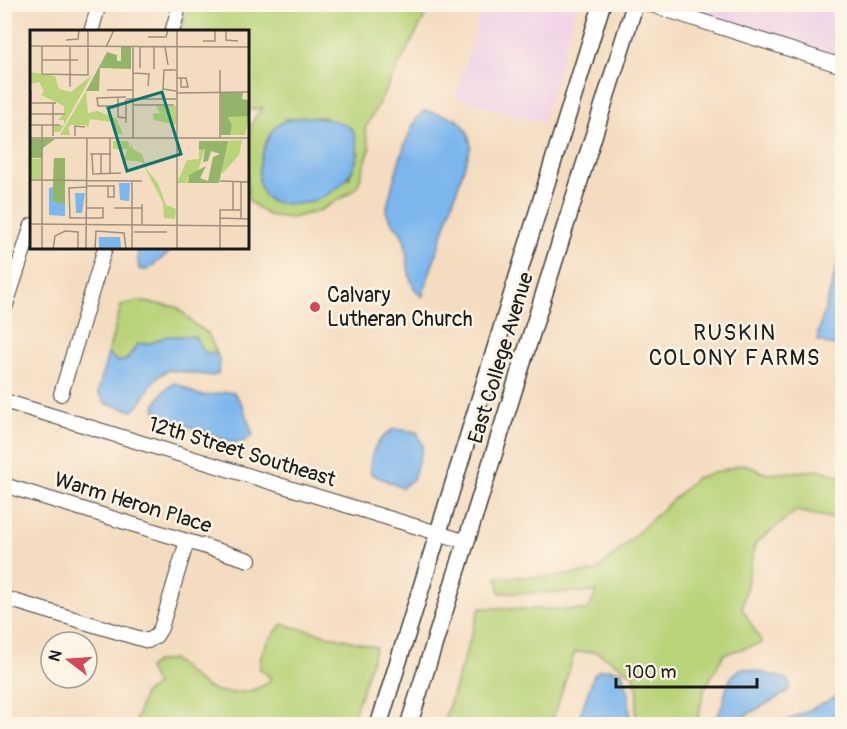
<svg xmlns="http://www.w3.org/2000/svg" width="847" height="729" font-family="Pangolin,sans-serif">
<rect width="100%" height="100%" fill="#fcf5e5"/>
<filter id="ink" filterUnits="userSpaceOnUse"><feTurbulence type="fractalNoise" baseFrequency=".0167" numOctaves="2"/><feDisplacementMap in="SourceGraphic" scale="12" xChannelSelector="R" yChannelSelector="G"/><feConvolveMatrix kernelMatrix="1 2 1 2 8 2 1 2 1" color-interpolation-filters="sRGB"/></filter>
<filter id="wash" filterUnits="userSpaceOnUse"><feTurbulence type="fractalNoise" baseFrequency=".008" numOctaves="4" result="noise"/><feDisplacementMap in="SourceGraphic" scale="24" xChannelSelector="R" yChannelSelector="G"/><feGaussianBlur stdDeviation="1.35" result="paint"/><feColorMatrix in="noise" values="0 0 0 0 0 0 0 0 0 0 0 0 0 0 0 0 0 1.4 0 .05"/><feComposite in="paint" operator="in"/></filter>
<g filter="url(#wash)">
<rect width="100%" height="100%" fill="#f4dcc0"/>
<!-- built -->
<path fill="#eed0e7" d="M483,5H577L542,123L456,97Z
M671,5H842V60L776,37Z"/>
<!-- green -->
<path fill="#b8d378" stroke="#6a784a" stroke-width="1.5" fill-rule="evenodd" d="M189,5H431L365,129L370,149L357,187L345,196L319,211L291,218L268,215L248,200C248,172 240,127 263,108L248,110V32H181ZM323,117L359,153L349,179L284,119Z
M137,301L177,307L195,325L208,333L217,354L204,352L199,346L167,336L151,343L138,344L126,360L118,362L108,353L121,306Z
M744,464L767,474L821,470L842,477V520L796,511L755,544L742,608L762,643L724,654L704,690L697,723L635,724L638,690L633,674L597,652H575L551,724H443L480,608L588,610L597,592L500,593L497,577H553L597,571L696,478Z
M282,624L376,647L351,724H135L144,694L156,685L148,668L156,662L172,659C184,668 195,681 209,688C225,696 261,694 271,678L260,669C259,647 270,640 282,624Z"/>
<!-- water -->
<path fill="#7bb6ed" stroke="#4c6984" stroke-width="1.5" d="M425,111C452,117 466,116 471,146L422,297C405,285 409,257 404,239C400,228 389,222 386,211C391,190 407,120 425,111Z
M303,117C322,118 336,119 352,129C372,170 330,205 290,204C283,203 274,204 268,199C255,189 258,166 263,152C271,125 277,121 303,117Z
M137,248H175L147,270L139,269Z
M842,250V348L818,341V333Z
M167,336H194L204,352L217,354L220,363L218,374L213,376L169,370C146,380 149,398 133,411L105,403L98,392L108,353L118,362L126,360L138,344L151,343Z
M174,383C184,385 190,393 200,395C212,398 221,389 234,393L242,404L253,435L244,441L234,443L157,415L155,405L164,391Z
M394,429L417,432L423,446L413,479L402,488L371,474C368,453 377,439 394,429Z
M743,668L784,678L789,681L790,687L786,693L730,724H707C710,722 716,718 718,715C728,698 722,677 743,668Z
M610,669L622,672L629,694L630,724H577L594,675L599,670Z
M838,696L842,698V724H780Z"/>
</g>
<g filter="url(#ink)">
<g fill="none" stroke-linecap="round" stroke-linejoin="round">
<defs>
<path id="minor" d="M648,4L842,66
M91,32L99,4
M172,32L180,4
M4,311L32,225
M61,394L105,248
M4,401L467,542
M4,485L249,560
M4,598L148,641L156,636L161,628L187,541"/>
<path id="major" d="M379,724L602,4
M409,724L635,4"/>
</defs>
<!-- minor casing -->
<use href="#minor" stroke="#3c3935" stroke-width="16"/>
<!-- major casing -->
<use href="#major" stroke="#3c3935" stroke-width="19"/>
<!-- minor -->
<use href="#minor" stroke="#fff" stroke-width="14"/>
<!-- major -->
<use href="#major" stroke="#fff" stroke-width="16"/>
</g>
</g>
<!-- markers -->
<circle fill="#d1495b" stroke="#fcf5e5" stroke-width="2" cx="315" cy="307" r="6"/>
<g text-anchor="middle" dominant-baseline="central" stroke-width="5" stroke-linejoin="round" paint-order="stroke">
<!-- poi labels -->
<g font-size="21" fill="#1c1c1c" stroke="#fcf5e5" text-anchor="start">
<text x="327" y="295">Calvary<tspan x="327" dy="24">Lutheran Church</tspan></text>
</g>
<!-- street labels -->
<g font-size="21" fill="#1c1c1c" stroke="#fcf5e5">
<text transform="translate(501 358) rotate(-73)">East College Avenue</text>
<text transform="translate(242 452) rotate(17)">12th Street Southeast</text>
<text transform="translate(133 503) rotate(17)">Warm Heron Place</text>
</g>
<!-- neighbourhood labels -->
<g font-size="22" letter-spacing="1.5" fill="#1c1c1c" stroke="#fcf5e5">
<text x="735" y="333">RUSKIN<tspan x="735" dy="25">COLONY FARMS</tspan></text>
</g>
</g>
<!-- overview -->
<g transform="translate(30 30)">
<rect width="219" height="219" fill="#f4dcc0"/>
<path d="M0,42L25,46L29,59L41,62L62,45L30,102H24V96L34,95V90H28L34,84V76L11,65L14,61L9,52L0,54ZM56,61L58,83L67,81L86,88L93,104H84L81,92L60,89L58,98L56,95H41L38,97L40,105H30ZM126,76H146V95L124,90L123,84L130,83ZM207,86H219L215,105H200L202,95L198,87ZM212,110L209,125L192,144L191,129L198,111ZM83,111H98L101,119V112L103,119L112,124L117,140L128,153L136,175L146,179L145,189L134,188L133,173L112,132L94,130L97,119H83ZM175,118L168,141L157,148L158,153H147L157,130L169,129V121ZM0,129H12V149H0Z" fill="#b8d378"/>
<path d="M91,17H101V39L70,38L69,61H56L77,22L87,25V31H91ZM191,63H213L212,69L218,70L219,63V86L198,87L202,95L200,105H191ZM0,109H25L13,118L12,128H0ZM169,111H198L189,153H158L159,145L176,136L170,148L178,151L183,127L190,124L181,121L178,131L173,132L175,119L169,120ZM24,128H35V150H23ZM23,151H35V174L23,172Z" fill="#92b568"/>
<path d="M89,153H100L99,171L90,170ZM23,157V172L35,174V186L19,185V158ZM45,163H55L52,183H46ZM69,207H90L91,219H69Z" fill="#7bb6ed"/>
<path fill="none" stroke="#9e8f7e" stroke-width="1.5" d="M196,0V10L208,11M118,7H136L138,0M36,10L48,9L49,0M173,11H185V0M0,16L219,17M12,16V44L58,45V0M40,16V57M76,17L84,0M135,17L138,35M12,30H48M110,38V17M124,39V17M190,40V108M103,43L119,44L118,56M147,48H156L158,57H151V48M77,60H103M146,61L133,59L134,40H146M146,63L219,62M88,68V87L96,88M100,69H97H146M0,73H26M104,75H144M88,76H68L67,68L96,67M0,84H35M96,93V69M0,95H30M12,95V219M0,106L1,61M23,106V73M45,106V96L55,97M0,108H219M80,108V144M103,108V17M60,124H81M62,124L63,144L91,143M71,144V124M0,150L112,151M190,151L219,152M57,156H84V167H78V156M56,178H73V188H40L39,158L57,157M84,178H112M203,180V152M190,188L219,189M211,189V152M0,194L219,196M112,195V174M104,202H137M23,219L25,206L35,201L48,202V219M56,219L57,108M65,219L66,201L94,203L96,219M102,219V151M147,219V0M190,219V180H211"/>
<path fill="#0f766e" fill-opacity="0.15" stroke="#0f766e" stroke-width="3" d="M132,62L151,124L97,141L78,78Z"/>
<rect width="219" height="219" fill="none" stroke="#1c1c1c" stroke-width="3"/>
</g>
<!-- margin -->
<rect width="847" height="729" fill="none" stroke="#fcf5e5" stroke-width="24"/>
<!-- north arrow -->
<g transform="translate(69 660) rotate(287)"><circle r="28" fill="#fcf5e5" stroke="#a29e95" stroke-width="1.5"/>
<path d="M0-4.5L10 22L0 15L-10 22Z" fill="#d1495b"/>
<text y="-9" font-size="16" font-weight="bold" text-anchor="middle" fill="#1c1c1c">N</text>
</g>
<!-- scale -->
<path d="M616 678v9h141v-9" fill="none" stroke="#1c1c1c" stroke-width="3"/>
<text x="625" y="678" font-size="18" fill="#1c1c1c" stroke="#fcf5e5" stroke-width="4.5" paint-order="stroke">100 m</text>
</svg>
